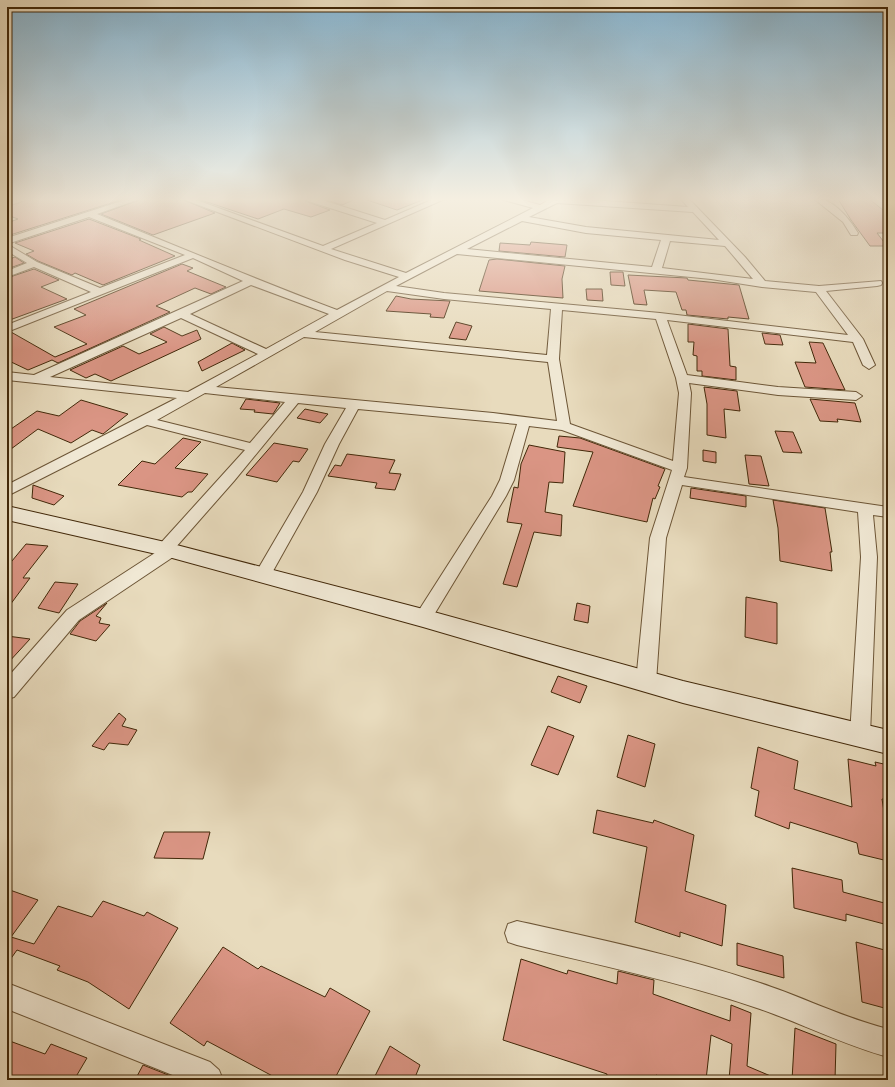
<svg xmlns="http://www.w3.org/2000/svg" width="895" height="1087" font-family="Cardo,serif">
<rect width="100%" height="100%" fill="#e8dbbd"/>
<filter id="stains"><feTurbulence type="fractalNoise" baseFrequency=".005" numOctaves="4"/><feColorMatrix values="0 0 0 0 .2 0 0 0 0 .09 0 0 0 0 .02 0 0 0 .5 -.17"/></filter>
<radialGradient id="worn" r=".72"><stop offset=".6" stop-color="#630" stop-opacity="0"/><stop offset="1" stop-color="#630" stop-opacity=".3"/></radialGradient>
<!-- building -->
<path fill="#da9584" stroke="#422809" d="M32,198H127L7,236V223L18,219L7,215V207Z
M144,198H179L215,213L153,235L101,214Z
M195,198H303L305,201L330,210L311,217L284,209L258,219Z
M320,198H358L342,205Z
M367,198H425V199L397,210L367,200Z
M868,198L888,214V233H877L887,246H870L851,220L838,199Z
M89,219L141,239L139,240L175,256L103,285L75,273L72,275L38,261L26,254L34,251L15,243Z
M531,242L567,245L565,257L499,251L500,243L530,245Z
M15,257L24,263L7,269V260Z
M497,259L565,266L562,279L563,298L479,291L489,260Z
M182,264L193,268L187,271L226,287L211,294L195,288L156,306L170,312L58,363L52,360L28,370L7,360V333L11,332L55,357L87,344L54,327L86,315L74,309Z
M34,269L59,280L41,287L67,299L7,321V278Z
M610,272H623L625,286L611,285Z
M628,275L687,278L688,280L739,285L749,319L728,317V319L687,315L686,310H682L676,292L644,290L647,305L634,304Z
M586,289H602L603,301L587,300Z
M396,296L411,299L450,301L444,318L430,317L431,314L386,311Z
M456,322L472,326L466,340L449,338Z
M688,324L728,329L730,366L736,367V380L702,376V371H697V356L693,355L694,342H688Z
M164,327L182,336L197,330L201,339L111,381L95,374L86,378L70,370L123,346L139,354L167,342L150,334Z
M762,333L780,335L783,345L765,344Z
M809,342L823,343L845,390L805,387L795,362L816,363Z
M232,343L245,350L202,371L198,362Z
M704,387L737,391L740,411L724,409L726,438L707,435V404Z
M246,399L280,403L273,414L254,412L255,410L240,409Z
M810,399L855,403L861,422L837,419L838,422L820,421Z
M81,400L128,414L103,434L92,430L71,443L38,429L7,452V428L11,429L37,411L59,416Z
M305,409L328,414L320,423L297,418Z
M775,431L793,432L802,453L783,452Z
M559,436L580,438L665,469L658,486L660,487L655,499L653,498L647,522L573,506L593,452L557,447Z
M183,438L201,442L175,468L208,474L192,492H188L182,497L118,485L142,461L155,464Z
M274,443L308,449L299,462L293,461L277,482L246,475Z
M529,445L565,452L563,483L549,482L545,512L562,515L561,536L534,532L517,587L503,584L522,524L507,522L514,487L518,488L521,464Z
M703,450L716,452V463L703,461Z
M347,454L395,460L389,473L401,474L395,490L375,488L377,483L328,476L335,465L341,466Z
M745,455L761,456L769,486L749,484Z
M33,485L64,496L54,505L32,498Z
M691,488L746,496V507L690,498Z
M773,500L825,508L832,552H830L832,571L780,561L778,528Z
M26,544L48,546L23,578H30L7,609V567Z
M55,582L78,584L59,613L38,608Z
M746,597L777,603V644L745,637Z
M107,603L96,616L101,618L99,623L110,625L96,641L70,634L80,621Z
M577,603L590,606L588,623L574,620Z
M7,636L30,639L7,664Z
M558,676L587,686L580,703L551,692Z
M119,713L126,719L122,726L137,730L128,745L109,743L104,750L92,746Z
M548,726L574,736L558,775L531,765Z
M628,735L655,744L645,787L617,777Z
M758,747L798,761L794,789L852,807L848,759L876,766L875,762L888,765V799H882L888,836V861L859,854L857,843L790,822L789,829L755,816L759,791L751,788Z
M597,810L653,823L654,820L694,835L685,891L726,905L722,946L680,932V937L635,922L647,847L593,833Z
M164,832H210L203,859L154,858Z
M792,868L842,880L843,892L888,904V925L846,914V921L794,908Z
M7,889L38,900L11,937L34,944L58,906L92,917L103,901L144,916L147,912L178,928L129,1009L88,982L57,970L60,966L17,950L7,964Z
M856,942L888,951V1009L862,1002Z
M737,943L783,956L784,978L737,965Z
M223,947L258,969L261,966L325,997L330,988L370,1011L334,1080H280L207,1041L204,1046L170,1023Z
M521,959L567,974L568,970L617,984L618,971L654,980L653,994L730,1021L731,1005L751,1013L747,1066L780,1080H729L732,1044L711,1035L706,1080H668L656,1075L655,1080H606L607,1074L503,1040Z
M795,1028L836,1044L835,1080H792Z
M7,1040L45,1054L51,1044L87,1058L74,1080H7Z
M390,1046L420,1065L414,1080H373Z
M143,1065L181,1080H135Z"/>
<g fill="none" stroke-linecap="round" stroke-linejoin="round">
<defs>
<path id="street" d="M19,198H31L7,206V201Z
M131,198H143L97,214C177,246 257,280 337,310L399,277L345,260L180,198H191L323,246L377,223L305,200L304,198H316L385,220L436,198H447L331,249L406,273L533,208L504,200L503,198H515L540,205L552,198H564L688,207L680,198H688L745,257L765,281L819,286L881,281L882,283L881,285L877,286L826,291L863,339L875,365L869,369L863,365L853,342L667,320L687,375L778,387L856,392L862,396L856,400L778,395L689,383L691,393L687,468L684,477L888,507V517L873,515L877,557L870,735L867,741L860,744L853,741L850,735L861,557L858,512L682,485L666,538L656,682L653,687L646,690L639,687L636,682L650,538L672,470L562,430L529,426L514,480L506,496L429,623L423,625L417,623L414,618L492,496L500,480L517,424L358,409L339,444L317,492L268,580L262,582L256,580L254,576L303,492L325,444L346,408L298,403L234,481L176,547L178,551L176,555L79,620L14,697L7,699V678L67,610L158,551L157,549L159,545L245,450L147,425L7,496V485L177,398L7,380V372L34,375L243,281L193,258L7,332V325L91,292L34,267L7,277V271L27,263L7,251V244L37,262L100,288L185,255L89,217L7,244V238ZM557,203L693,212L719,240L586,227L529,217ZM522,221L586,233L661,240L652,267L467,249ZM670,241L725,246L753,279L662,268ZM457,254L711,279L762,287L816,292L848,335L660,313L444,293L396,286ZM251,285L329,314L266,349L190,314ZM387,291L444,299L551,309L547,355L315,332ZM562,310L656,319L676,378L679,393L673,461L570,424L559,359ZM181,318L258,354L188,392L50,377ZM304,337L548,362L557,421L493,413L216,387ZM205,393L285,402L250,443L157,420Z
M813,198C832,197 849,218 858,233L857,235H851L843,222Z
M517,921C598,939 681,956 760,983C803,997 844,1018 888,1029V1057C844,1045 803,1024 760,1009C681,982 598,965 517,945L508,942L505,933L508,924Z
M7,983L210,1062L219,1070L223,1080H185L7,1009Z"/>
<path id="secondary" d="M7,506L165,542L423,609L683,681L888,730V754L683,703L423,627L165,556L7,520Z"/>
</defs>
<!-- street casing -->
<use href="#street" stroke="#6c5536" stroke-width="2"/>
<!-- secondary casing -->
<use href="#secondary" stroke="#422809" stroke-width="2"/>
<!-- street -->
<use href="#street" fill="#f0e8d4" fill-rule="evenodd"/>
<!-- secondary -->
<use href="#secondary" fill="#f0e8d4" fill-rule="evenodd"/>
</g>
<!-- sky -->
<linearGradient id="sky" x2="0" y2="1"><stop stop-color="#87b7d4"/><stop offset="0.57" stop-color="#f5efe1"/><stop offset="1" stop-color="#f5efe1" stop-opacity="0"/></linearGradient>
<rect width="895" height="350" fill="url(#sky)"/>
<!-- margin -->
<rect width="895" height="1087" fill="none" stroke="#e8dbbd" stroke-width="24"/>
<rect x="8" y="8" width="879" height="1071" fill="none" stroke="#422809" stroke-width="2"/>
<rect x="12" y="12" width="871" height="1063" fill="none" stroke="#422809"/>
<rect width="100%" height="100%" filter="url(#stains)"/>
<rect width="100%" height="100%" fill="url(#worn)"/>
</svg>
